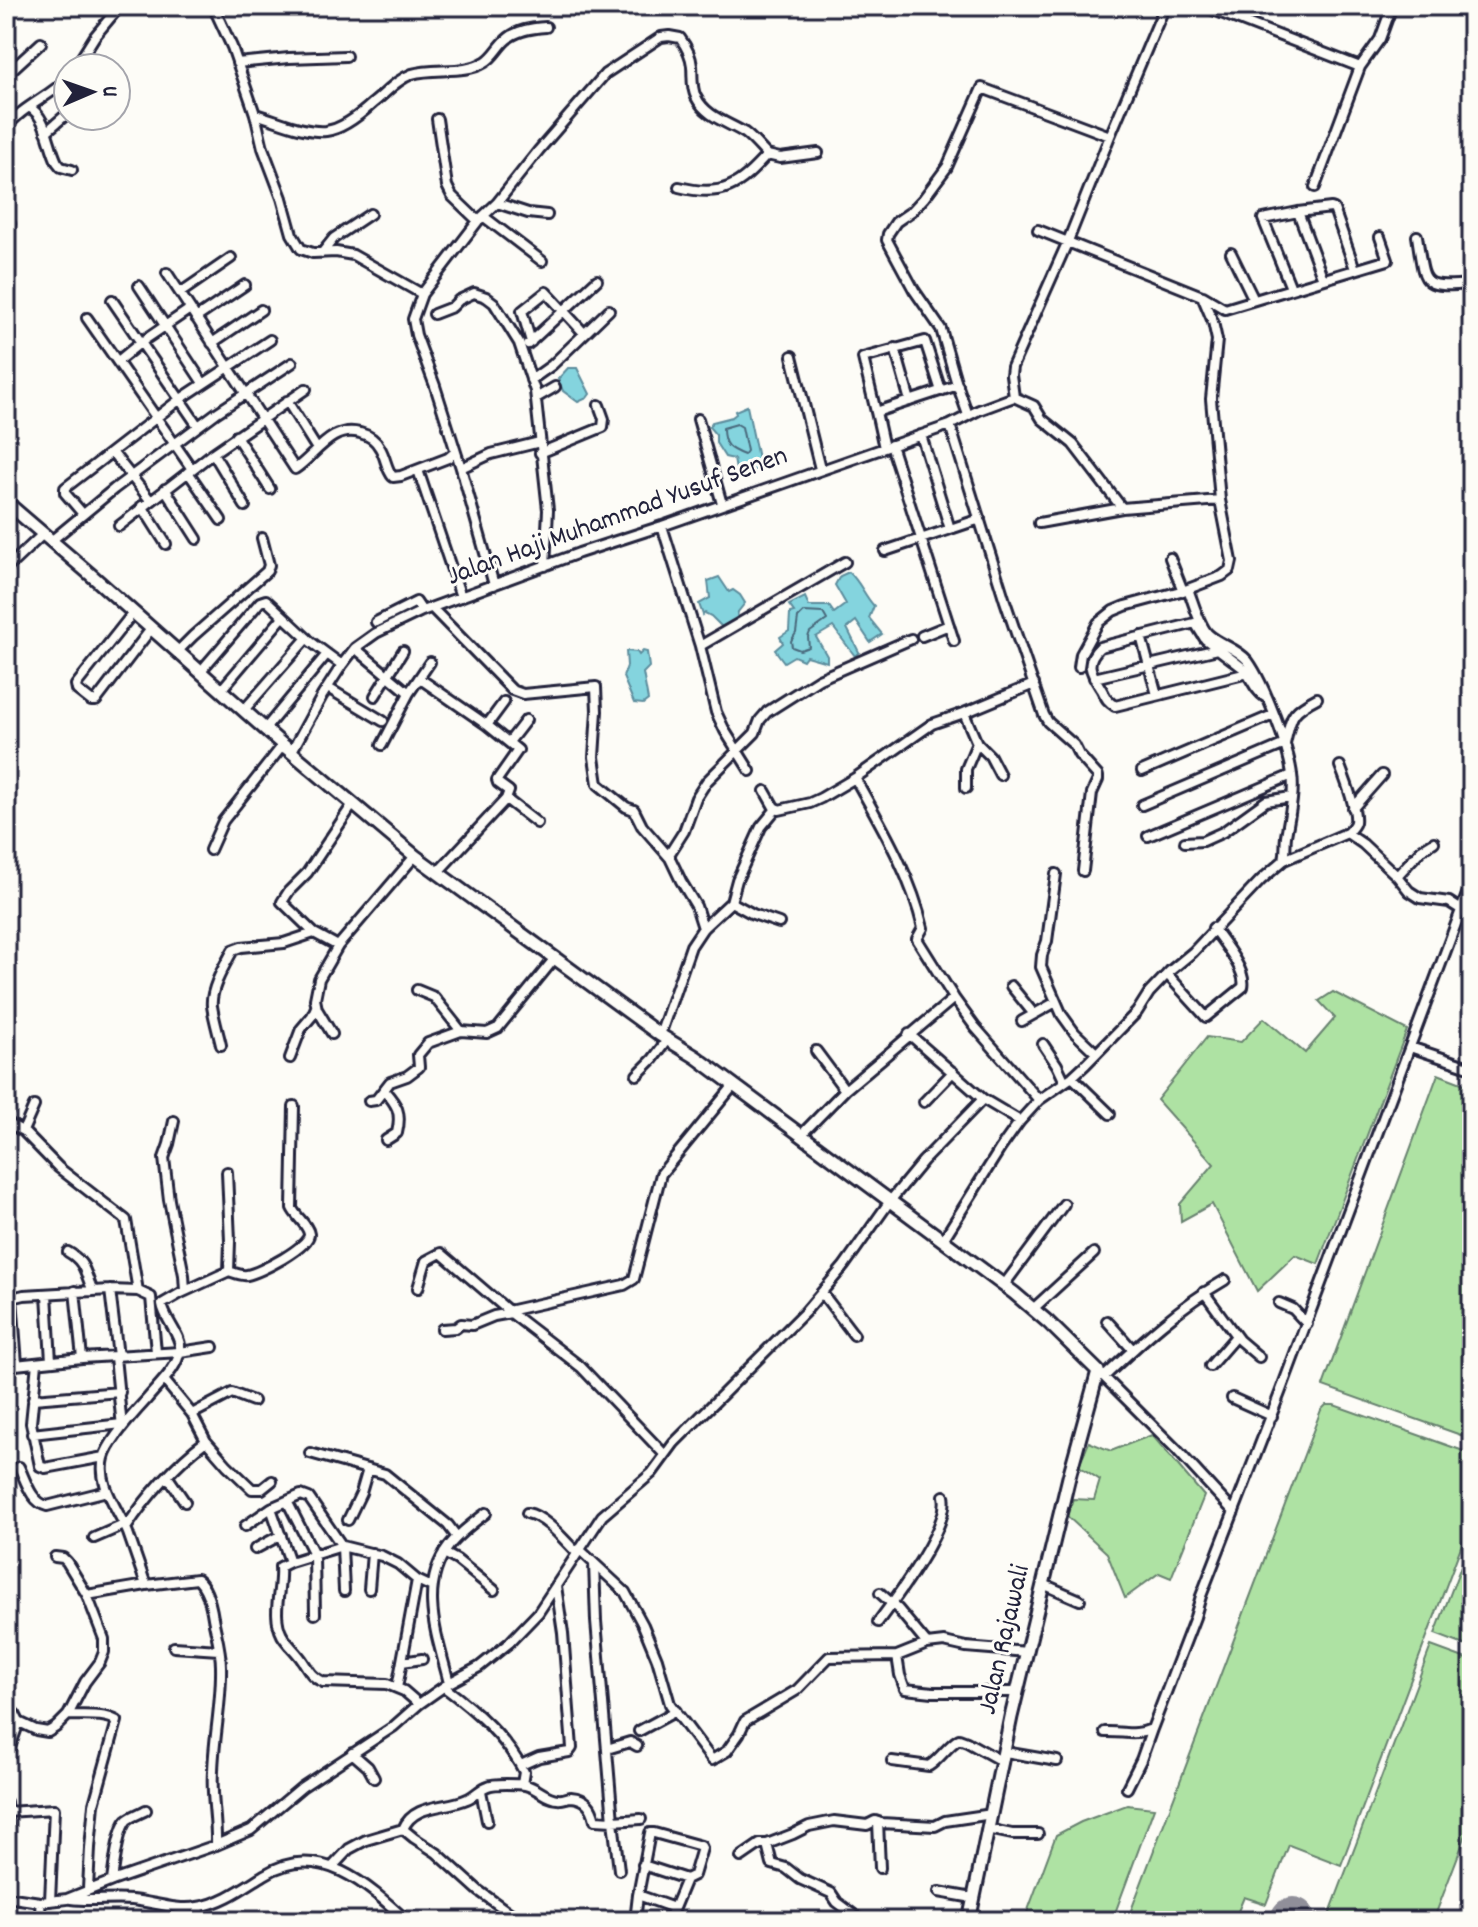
<svg xmlns="http://www.w3.org/2000/svg" width="1478" height="1927" font-family="Dekko,sans-serif">
<rect width="100%" height="100%" fill="#fdfcf7"/>
<filter id="ink" filterUnits="userSpaceOnUse"><feTurbulence type="fractalNoise" baseFrequency=".0125" numOctaves="2"/><feDisplacementMap in="SourceGraphic" scale="16" xChannelSelector="R" yChannelSelector="G"/><feConvolveMatrix kernelMatrix="1 2 1 2 8 2 1 2 1" color-interpolation-filters="sRGB"/></filter>
<g filter="url(#ink)">
<!-- green -->
<path fill="#aee2a3" stroke="#68826f" stroke-width="2" d="M1333,992L1407,1030L1318,1264L1295,1255L1257,1291L1212,1204L1181,1221L1180,1204L1214,1164L1157,1100L1207,1037L1241,1042L1264,1018L1305,1053L1335,1018L1319,1001Z
M1438,1074L1472,1087V1439L1323,1386Z
M1326,1405H1334L1472,1454V1517L1341,1865L1289,1845L1266,1904L1244,1897L1234,1921H1127L1321,1410Z
M1152,1435L1204,1496L1171,1578L1159,1573L1125,1598L1107,1553L1067,1516L1073,1499L1094,1500L1100,1480L1079,1466L1089,1442L1111,1451Z
M1472,1537V1648L1435,1634Z
M1431,1646L1472,1661V1819L1433,1921H1327Z
M1127,1805L1154,1808L1112,1921H1024L1056,1835L1081,1822Z"/>
<!-- water -->
<path fill="#84d4de" stroke="#5d8d9d" stroke-width="2" d="M568,368H577L590,394L587,398L578,402L563,391L558,379Z
M747,406L759,463L756,470H736L734,459L725,457L716,443V435L709,427L712,422L732,417L736,414L735,411Z
M849,572C861,583 863,594 874,606L869,618L882,634L870,642L856,621L847,628L859,652L855,656L833,627L816,637L827,656V662L806,656L803,660L794,656L784,662L775,650L783,643L780,637L789,631L790,613L794,612L789,605L805,597L809,606H829L834,613L846,604L835,585L840,576Z
M719,577L729,592L733,590L740,595L745,603L738,612L736,622L722,627L711,616L705,613L703,615L699,604L710,598L708,581Z
M626,651L637,652L639,655L643,651L647,652L649,667L643,673L648,700L643,704L634,703L623,677L627,666Z"/>
<g fill="none" stroke-linecap="round" stroke-linejoin="round">
<!-- shore -->
<path stroke="#49697c" stroke-width="2" d="M737,424L742,427L747,451L744,455C729,449 723,446 723,428Z
M804,612L823,613L827,620L810,632L808,637L809,647L800,650L792,647L791,641L796,633L798,618Z"/>
<!-- runway -->
<path stroke="#908f99" stroke-width="46" d="M1293,1921V1920"/>
<defs>
<path id="street" d="M213,6L232,47L255,114L263,148L282,198L292,234L301,249L313,253L336,252L353,255L422,294
M1203,6L1360,67L1315,187
M6,15L9,11
M237,63L289,58L346,56
M1360,67L1380,39L1392,6
M75,68L95,36L120,6
M6,75L41,43
M29,107C47,117 48,144 57,162L61,167L72,170
M255,114C277,120 303,133 326,131C343,129 361,114 373,103C386,93 396,80 412,74C435,67 464,75 485,62C494,57 498,47 506,40C516,30 532,28 546,27
M437,119L447,186L452,196L478,221
M6,128C22,106 50,97 68,78
M46,132L68,113
M767,155L780,158L818,153
M497,203L528,213L547,215
M1298,212L1323,279
M483,216L542,261
M6,227L10,224
M1038,230L1202,296L1213,322L1217,340L1211,399L1220,500L1232,561L1230,570L1222,576L1188,589L1125,606L1113,611L1098,623L1081,654L1079,667
M1417,236C1425,286 1420,288 1472,284
M322,253L334,238L370,214
M1231,253L1254,300
M167,273L295,469C316,455 331,425 360,433C368,435 376,440 380,448C386,458 386,469 393,477L401,476L448,458L455,452
M139,286L203,383
M1291,288L1263,219L1298,212L1331,208L1334,209L1355,269
M180,293L231,258
M1203,296L1225,309L1388,260L1380,237
M112,300L198,426
M434,314L452,307L459,300L474,293L486,297L494,303L519,343L535,391L548,510L545,566
M87,318L192,469
M196,318L245,285
M531,342L522,311L546,292L584,333
M212,343L261,310
M528,344L597,280
M895,348L910,401
M792,356L820,469
M118,361L140,343L190,309
M531,380L552,365L609,310
M941,391L925,341L863,358L876,412L958,385
M1014,397L1011,375L1012,367L1068,241L1110,136L1165,6
M1014,397L1034,406L1042,419L1073,444L1122,508L1220,500
M536,398L555,387
M287,401L317,449
M876,412L884,448
M968,415L956,381L941,329L914,290L887,240L888,234L896,222L912,211L924,198L947,167L982,88L1110,136
M698,419L722,504
M950,425L1005,601L1044,715L1048,722L1074,745L1079,755L1098,776V780L1092,793L1083,871
M921,435L950,529
M236,436L270,489
M891,445L954,641
M112,452L150,500
M213,453L245,506
M540,453L603,427L604,419L599,405
M461,468L491,454L540,442
M418,470L461,597
M188,472L221,520
M165,489L197,539
M142,506L166,544
M83,514L65,493V488L179,400L270,340
M1039,523L1122,508
M119,526L213,453L306,389
M662,526L700,646L716,712L725,731L750,771
M51,541L114,489L216,413L292,363
M885,551L980,519
M1170,558L1183,591
M6,569L43,534
M494,585L461,468L435,386L416,335L413,319L422,294L478,221L497,203L539,150L605,74L661,37L669,36L680,38C686,46 691,55 692,66C693,76 691,87 696,97C706,117 727,122 745,133C753,139 760,148 767,155C739,186 723,198 679,187
M1188,589C1193,601 1199,625 1208,634C1220,645 1237,648 1248,661C1264,683 1289,748 1292,775C1295,793 1289,818 1286,836C1285,844 1286,852 1284,860
M432,608L512,690L523,694L596,687L597,711L594,757L598,784L626,807L634,810L642,826L670,858
M133,613L76,685L77,690L91,701H96L151,629
M376,622L416,602L422,611
M922,636L949,625
M1141,636L1157,695
M700,646L845,562
M355,648L409,693
M177,652L193,636L267,571L269,565L262,538
M200,672L260,602L266,600L311,642L342,665
M1248,673L1115,706C1107,701 1106,698 1102,690C1092,674 1083,663 1100,647L1195,623L1205,639L1243,668C1252,678 1254,690 1265,697
M419,678L487,725L518,750L497,780L498,783L509,791L506,799L437,873
M1094,678L1218,649
M328,688L383,721
M221,690L283,617
M375,696L403,651
M244,710L307,638
M964,713L977,743L966,769V788
M487,725L504,702
M265,729L327,654
M509,742L526,720
M977,743L990,756L1000,775
M1285,744C1292,715 1290,712 1317,698
M382,745L409,693L430,662
M292,751L322,696L342,665L355,648L376,633L422,611L579,553L662,526L950,425L979,410L1014,397
M1340,766C1345,779 1357,809 1355,822C1354,826 1350,830 1347,833
M1142,771L1273,715
M855,778C881,825 911,875 923,928L917,939L954,998L975,1027L1039,1100
M765,791L774,807L779,810L810,803L821,798L855,778L932,724L964,713L1034,684
M506,799L537,823
M1142,805L1285,744
M1353,808L1382,775
M1148,836L1292,775
M1185,842L1203,841L1223,832L1266,801L1291,797
M210,850L223,821L283,745
M1056,874L1047,941L1042,955L1041,967L1062,1015L1075,1033L1096,1053
M1397,876L1421,850L1434,842
M731,902L753,914L779,923
M703,928L696,906L681,881L670,858V853L684,831L696,798L707,781L755,733L760,720L767,712L819,679L911,639
M314,933L282,902L289,891L307,873L353,804
M1167,974L1206,1017L1243,987C1247,971 1223,942 1213,928
M1011,986L1033,1013
M417,990L434,997L461,1031
M1022,1021L1056,1002
M332,1034L317,1009L315,999L319,979L338,946L415,856
M909,1034L983,1099L1020,1121
M660,1035L691,946L703,928L731,902L737,880L761,827L776,809
M1043,1044L1057,1065L1065,1082
M221,1045C218,1032 214,1019 212,1006C210,989 225,965 233,950L241,947L284,943L314,933L338,946
M1410,1047L1472,1068
M816,1051L845,1090
M290,1058L301,1029L312,1016L316,1007
M637,1075L653,1059L667,1040
M1072,1077L1110,1114
M384,1090C397,1105 402,1112 397,1133L386,1140
M6,1091C12,1098 8,1111 6,1119L11,1125L23,1131L59,1168L126,1220L138,1291
M369,1101L376,1100L390,1082L407,1076L419,1067L418,1055L428,1043L461,1031L487,1033L498,1028L555,958
M924,1102L953,1072
M174,1121L169,1144L164,1158L169,1200L184,1275L185,1291
M23,1131L34,1106
M801,1135L845,1090L954,998
M227,1172L230,1241L229,1271
M943,1240L1000,1149L1020,1121L1039,1100L1072,1077L1086,1064L1137,1012L1149,993L1170,971L1193,952L1261,880L1284,860L1347,833L1363,844L1397,876L1409,891L1420,898L1449,902L1460,909
M68,1252C86,1262 85,1274 93,1291
M1004,1285L1064,1204
M418,1288L426,1261L441,1253L511,1313L581,1367L665,1455
M110,1290L118,1356
M75,1291L82,1358
M1204,1292L1239,1340L1259,1357
M822,1293L854,1335
M47,1294L51,1361
M1279,1303L1293,1309L1307,1324
M1033,1309L1094,1253
M508,1311L624,1285L634,1279L661,1174L734,1085
M1107,1321L1133,1350
M442,1329L456,1328L461,1324L472,1325L494,1316L511,1313
M115,1357L122,1427
M37,1363L31,1423L40,1466L45,1468L104,1457
M17,1364L12,1298L24,1295L110,1290L138,1291L151,1297L156,1352
M6,1366L82,1358L180,1352L213,1347
M1210,1366L1236,1336
M1098,1371L1177,1450L1234,1512
M1104,1377C1142,1341 1180,1306 1225,1280
M164,1380L192,1414L206,1441L227,1465L252,1489H262L272,1481
M1232,1398L1272,1416
M33,1399L120,1392
M192,1414L232,1393L253,1401
M32,1434L122,1424
M310,1453L385,1474L448,1525L457,1537
M19,1467C26,1481 31,1502 47,1506L107,1491
M168,1477L185,1502
M287,1501L314,1554L315,1614
M527,1513C545,1516 564,1540 576,1552
M348,1520L361,1493L368,1469
M245,1526L271,1508
M126,1528C146,1497 177,1462 206,1441
M94,1538L124,1525
M255,1549L281,1535
M579,1549L625,1592L643,1625L657,1659L670,1704L712,1760L727,1751L739,1734L745,1721L797,1690L829,1657L897,1656L927,1644L944,1642L966,1647L1027,1652
M444,1553L457,1560L494,1590
M55,1557L63,1558L67,1562L87,1595
M290,1562L271,1508L301,1495L309,1498L342,1546L344,1591
M594,1563L596,1621L613,1821L619,1870
M1043,1584L1080,1600
M146,1585C140,1568 134,1550 128,1533C119,1510 97,1485 104,1458C108,1442 135,1412 147,1399C159,1384 178,1369 180,1349C182,1336 164,1319 162,1304L181,1293L229,1271C235,1273 241,1276 247,1275C259,1273 310,1247 309,1234C308,1225 296,1217 292,1208L294,1106
M369,1589L372,1553
M880,1593L898,1609L927,1644
M878,1622C896,1598 951,1525 944,1496
M174,1647L219,1650
M897,1656L900,1675L905,1689L933,1692H1018
M402,1662L422,1659
M449,1683C438,1638 417,1588 449,1546C459,1533 473,1523 486,1513
M444,1687C475,1710 506,1737 524,1772L522,1784
M397,1688L417,1580
M419,1704L404,1691L387,1684L323,1682C311,1677 309,1670 302,1660C296,1651 287,1644 282,1635C271,1614 282,1589 280,1567L290,1562L342,1546L382,1556L398,1564L417,1580L432,1587
M6,1708L15,1714L19,1722
M68,1715C84,1716 104,1713 117,1721L94,1804L90,1848L88,1889
M639,1731L676,1711
M1105,1732C1125,1731 1133,1737 1152,1729L1195,1617L1201,1596L1280,1393L1472,881
M607,1749L630,1742L637,1746
M1005,1752L1057,1761
M352,1753L368,1767L374,1778
M6,1759L19,1722L36,1730L48,1732L56,1727L68,1715L85,1682L100,1662L104,1652V1639L87,1595L146,1585L197,1579C207,1587 211,1605 213,1618C216,1634 221,1650 221,1666C222,1702 214,1736 213,1771C211,1796 217,1820 216,1845
M892,1761L929,1766C941,1758 947,1746 959,1739L967,1742L1003,1762
M521,1765L539,1757L569,1752L572,1748L563,1633L556,1586
M1127,1788L1141,1760L1152,1729
M481,1791L487,1821
M6,1802L8,1826L6,1833
M7,1812L54,1809L50,1901
M878,1822L880,1868
M403,1829L414,1838L437,1853L479,1891L521,1921
M988,1829L1012,1834H1038
M767,1844L772,1864L786,1868L800,1879L831,1893L837,1902L861,1920L875,1921
M741,1857L760,1844H767L793,1834L809,1826L834,1821L867,1825L875,1821L881,1823L935,1826L945,1821L992,1814
M643,1865L686,1879
M333,1866L349,1849L366,1840L403,1829C414,1803 446,1809 467,1799C475,1796 481,1788 488,1786C494,1783 518,1784 525,1785C537,1787 546,1799 558,1799C563,1800 567,1797 571,1797C586,1798 592,1806 595,1820L613,1821L641,1819
M112,1881C114,1867 118,1829 127,1820C132,1816 141,1813 146,1810
M939,1892L973,1898
M638,1895L650,1833H654L701,1846L702,1848L694,1875L686,1879L674,1908
M6,1897L40,1902L67,1899L112,1881L216,1845L251,1830L302,1787L393,1727L419,1704L449,1683L479,1667L509,1643L538,1613L602,1516L652,1473L674,1443L805,1312L844,1266L890,1201L923,1161L983,1099
M71,1899C91,1902 111,1898 132,1900C153,1902 176,1911 198,1907C223,1903 243,1888 264,1875C319,1840 368,1885 407,1921
M40,1902L41,1921
M199,1907L202,1921
M459,1920L460,1921
M635,1921L638,1895L674,1908L668,1921"/>
<path id="secondary" d="M6,502L90,574L283,745L415,856L660,1035L696,1057L1014,1293L1048,1322L1098,1371L1070,1473L1011,1717L969,1921"/>
</defs>
<!-- street casing -->
<use href="#street" stroke="#22223b" stroke-width="14"/>
<!-- secondary casing -->
<use href="#secondary" stroke="#22223b" stroke-width="17"/>
<!-- street -->
<use href="#street" stroke="#fdfcf7" stroke-width="8"/>
<!-- secondary -->
<use href="#secondary" stroke="#fdfcf7" stroke-width="11"/>
</g>
</g>
<g text-anchor="middle" dominant-baseline="central" stroke-width="6" stroke-linejoin="round" paint-order="stroke">
<!-- street labels -->
<g font-size="28" fill="#22223b" stroke="#fdfcf7">
<text transform="translate(618 518) rotate(-20)">Jalan Haji Muhammad Yusuf Senen</text>
<text transform="translate(1006 1640) rotate(-77)">Jalan Rajawali</text>
</g>
</g>
<!-- margin -->
<rect width="1478" height="1927" fill="none" stroke="#fdfcf7" stroke-width="32"/>
<rect x="16" y="16" width="1446" height="1895" fill="none" stroke="#22223b" stroke-width="3" filter="url(#ink)"/>
<!-- north arrow -->
<g transform="translate(92 92) rotate(88)"><circle r="38" fill="#fdfcf7" stroke="#a5a5ac" stroke-width="2"/>
<path d="M0-6L14 30L0 20L-14 30Z" fill="#22223b"/>
<text y="-12" font-size="22" font-weight="bold" text-anchor="middle" fill="#22223b">U</text>
</g>
</svg>
